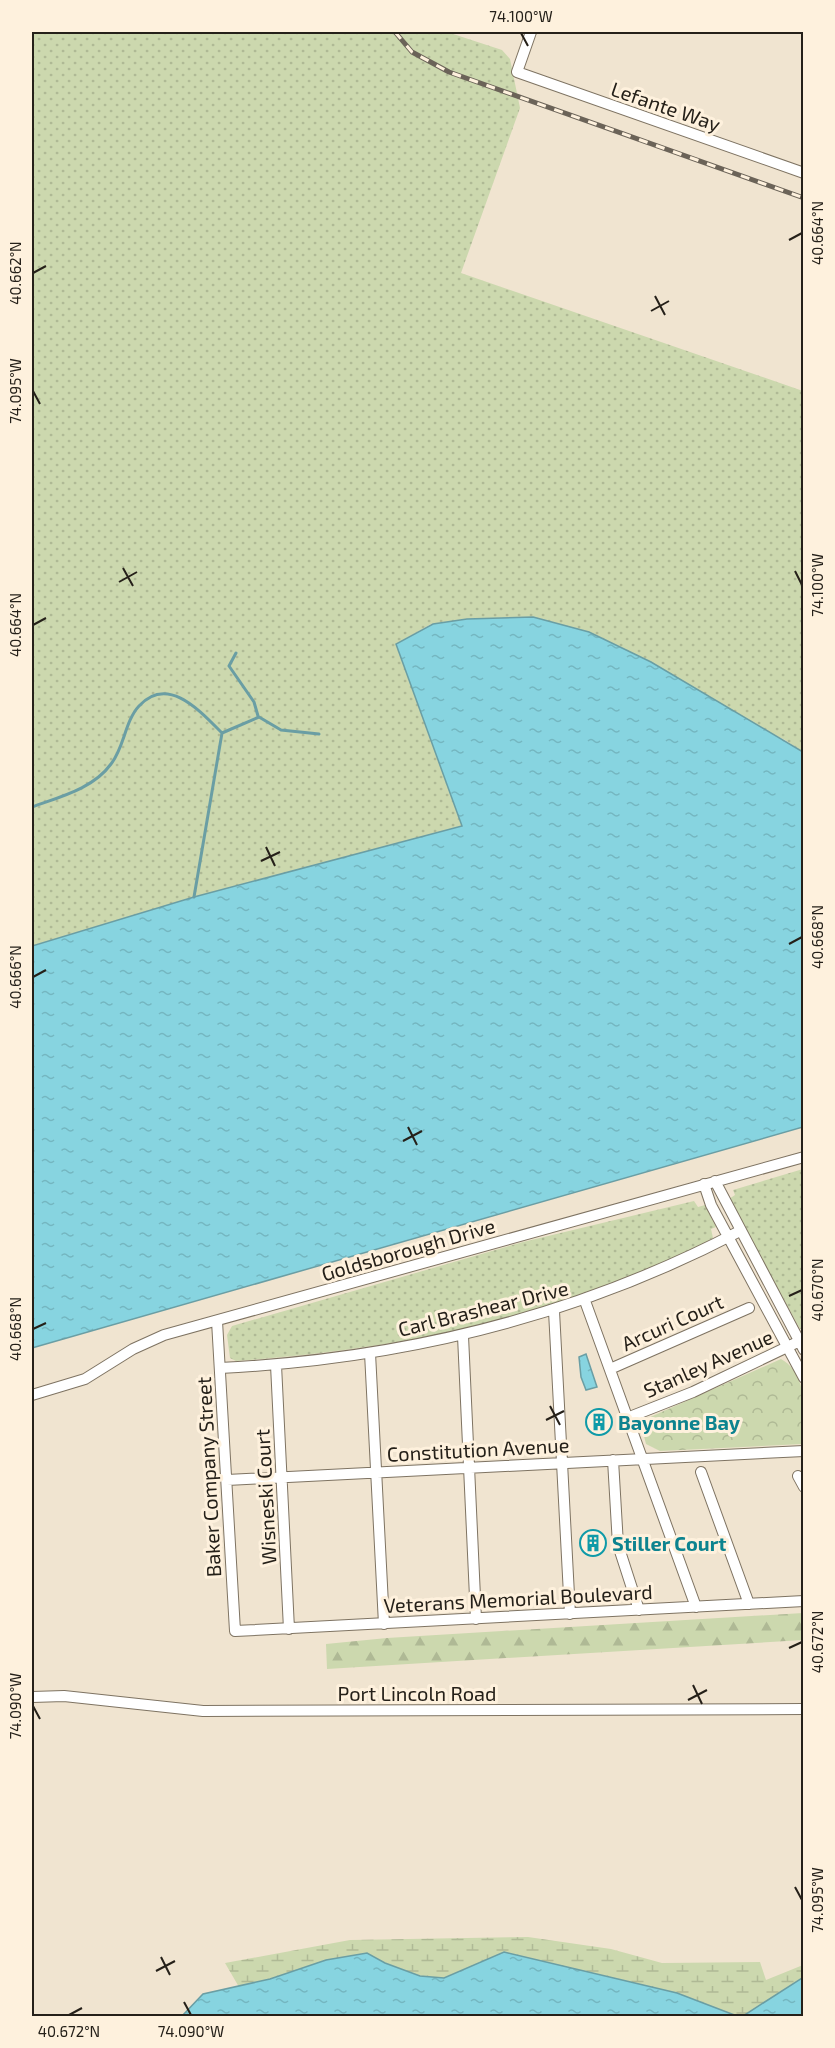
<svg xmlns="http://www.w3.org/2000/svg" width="835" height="2048" font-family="'Exo 2',sans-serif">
<defs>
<pattern id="grass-dots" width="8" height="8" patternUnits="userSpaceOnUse" patternTransform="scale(1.5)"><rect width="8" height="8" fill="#ccd8ae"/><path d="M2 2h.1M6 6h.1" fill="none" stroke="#afb995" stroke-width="1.8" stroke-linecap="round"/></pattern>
<pattern id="forest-firs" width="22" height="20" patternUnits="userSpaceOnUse" patternTransform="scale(1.5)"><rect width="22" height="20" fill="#ccd8ae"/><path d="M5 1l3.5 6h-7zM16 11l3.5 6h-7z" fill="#afb995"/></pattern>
<pattern id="wetland-marsh" width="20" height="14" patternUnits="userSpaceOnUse" patternTransform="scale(1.5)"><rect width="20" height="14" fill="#ccd8ae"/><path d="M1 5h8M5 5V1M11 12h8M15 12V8" fill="none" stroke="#afb995"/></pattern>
<pattern id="park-crowns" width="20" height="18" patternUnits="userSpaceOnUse" patternTransform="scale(1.5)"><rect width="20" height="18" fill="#ccd8ae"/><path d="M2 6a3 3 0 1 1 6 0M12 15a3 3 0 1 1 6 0" fill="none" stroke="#afb995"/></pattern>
<pattern id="water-ripples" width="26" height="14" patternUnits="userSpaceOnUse" patternTransform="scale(1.5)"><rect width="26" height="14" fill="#87d4e0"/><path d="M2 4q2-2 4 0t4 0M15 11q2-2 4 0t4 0" fill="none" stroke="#74b6c0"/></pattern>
</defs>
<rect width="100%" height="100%" fill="#f0e4d0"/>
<!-- grass -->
<path fill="url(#grass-dots)" d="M32,32H447L502,50L510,59L520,108L461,273L803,391V752L785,740L533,617L467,619L431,624L396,644L463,826L194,897L32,946Z
M803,1169V1328L800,1329L729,1199L735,1195L733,1190Z
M694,1201L698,1207L705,1205L716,1227L711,1229L713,1238C578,1317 391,1350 236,1361L230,1358L227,1335L232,1326L523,1242Z"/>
<!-- forest -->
<path fill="url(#forest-firs)" d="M803,1613V1640L327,1669L326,1644L387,1638Z"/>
<!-- wetland -->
<path fill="url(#wetland-marsh)" d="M528,1937L611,1949L662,1963L760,1962L766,1980L803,1965V2011L798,2016H191L203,1994L239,1987L225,1963L350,1940Z"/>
<!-- park -->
<path fill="url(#park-crowns)" d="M781,1359C810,1375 803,1415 803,1444L660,1451L646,1444L642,1428L648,1418Z"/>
<!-- water -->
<path fill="url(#water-ripples)" stroke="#6a9ea4" stroke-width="1.5" d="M533,617L589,632L651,662L803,752V1127L32,1348V946L194,897L462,826L396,644L433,624L467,619Z
M586,1354L597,1387L586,1390L581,1377L579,1357Z
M504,1952L677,1993L737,2016H182L203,1994L270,1979L326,1960L367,1953L385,1963L420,1976L444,1978Z
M802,1978L803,2016H743Z"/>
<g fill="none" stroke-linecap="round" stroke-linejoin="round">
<!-- stream -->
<path stroke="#6a9ea4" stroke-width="3" d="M236,653L229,666L254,702L258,716
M222,733L259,717L281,730L319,734
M32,807C59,797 93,789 111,764C124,748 125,721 139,706C168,674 201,712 222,733L194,897"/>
<defs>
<path id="minor" d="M531,32L517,72L804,173
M715,1181L804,1350
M704,1184L711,1205L804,1378
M585,1301L696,1607
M554,1311L570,1614
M217,1321L235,1631L804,1601
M463,1336L476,1619
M370,1353L384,1624
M276,1365L289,1629
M220,1368C404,1359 576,1317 740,1231
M610,1369L749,1308
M32,1395L85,1379L133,1349L164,1335L804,1157
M627,1418L693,1392L804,1339
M613,1460L618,1545L639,1610
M701,1472L749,1604
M798,1476L804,1487
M227,1480L804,1451
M32,1697L64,1696L203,1711L804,1709"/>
</defs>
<!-- minor casing -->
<use href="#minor" stroke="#7e7362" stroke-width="12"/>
<!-- minor -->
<use href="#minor" stroke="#fff" stroke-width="10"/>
<defs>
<path id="rail" d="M395,32L412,52L449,72L804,198"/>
</defs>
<!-- rail casing -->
<use href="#rail" stroke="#6b6358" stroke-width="5"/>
<!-- rail -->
<use href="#rail" stroke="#fef1dd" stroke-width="3" stroke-dasharray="9" stroke-linecap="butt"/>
</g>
<!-- ticks -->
<path fill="none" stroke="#252019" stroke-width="2" d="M521,33L528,46M789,240L802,233M33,273L46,266M655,296L665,315M651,311L669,301M33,391L40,404M123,568L133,586M795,571L802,585M119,582L137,572M33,625L46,618M266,847L275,866M261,861L280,852M789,944L802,937M33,977L46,970M408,1127L417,1145M403,1141L422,1131M789,1296L802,1290M33,1329L46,1323M550,1406L560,1425M546,1420L564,1411M789,1648L802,1642M693,1685L702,1704M688,1700L707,1690M33,1706L40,1719M795,1887L802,1900M161,1957L170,1975M156,1971L175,1961M184,2002L191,2015M69,2015L82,2008"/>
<!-- icons -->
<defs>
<symbol id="building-ring" viewBox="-11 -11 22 22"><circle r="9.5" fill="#fef1dd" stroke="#0f9aa8" stroke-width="1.5"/><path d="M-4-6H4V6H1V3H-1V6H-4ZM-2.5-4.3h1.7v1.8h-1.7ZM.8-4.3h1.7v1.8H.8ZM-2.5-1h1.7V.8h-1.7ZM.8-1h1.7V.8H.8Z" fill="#0f9aa8"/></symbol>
</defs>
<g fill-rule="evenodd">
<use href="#building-ring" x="584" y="1407" width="30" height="30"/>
<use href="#building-ring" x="578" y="1528" width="30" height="30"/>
</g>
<g text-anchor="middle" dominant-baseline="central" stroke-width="6" stroke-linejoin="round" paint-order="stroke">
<!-- street labels -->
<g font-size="20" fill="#252019" stroke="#fef1dd">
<text transform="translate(666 106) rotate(19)">Lefante Way</text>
<text transform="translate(408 1249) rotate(-16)">Goldsborough Drive</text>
<text transform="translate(483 1308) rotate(-14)">Carl Brashear Drive</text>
<text transform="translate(672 1322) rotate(-24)">Arcuri Court</text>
<text transform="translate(708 1363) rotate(-24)">Stanley Avenue</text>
<text transform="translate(478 1449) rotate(-3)">Constitution Avenue</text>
<text transform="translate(208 1477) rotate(-93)">Baker Company Street</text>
<text transform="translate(265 1497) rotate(-93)">Wisneski Court</text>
<text transform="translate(518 1598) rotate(-3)">Veterans Memorial Boulevard</text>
<text x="417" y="1693">Port Lincoln Road</text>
</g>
<!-- culture labels -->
<g font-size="20" font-weight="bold" fill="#0d838f" stroke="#fef1dd" text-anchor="start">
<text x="618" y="1422">Bayonne Bay</text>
<text x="612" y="1543">Stiller Court</text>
</g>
</g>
<!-- border -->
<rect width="835" height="2048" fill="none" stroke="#fef1dd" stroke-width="66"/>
<rect x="33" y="33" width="769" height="1982" fill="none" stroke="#252019" stroke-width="2"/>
<g font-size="15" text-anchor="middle" fill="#252019">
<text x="521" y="22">74.100°W</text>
<text transform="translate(818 233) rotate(-90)" y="5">40.664°N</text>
<text transform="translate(16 273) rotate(-90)" y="5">40.662°N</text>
<text transform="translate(16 391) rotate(-90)" y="5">74.095°W</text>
<text transform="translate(818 585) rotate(-90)" y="5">74.100°W</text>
<text transform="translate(16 625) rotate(-90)" y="5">40.664°N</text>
<text transform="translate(818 937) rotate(-90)" y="5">40.668°N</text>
<text transform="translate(16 977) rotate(-90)" y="5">40.666°N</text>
<text transform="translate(818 1290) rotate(-90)" y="5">40.670°N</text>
<text transform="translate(16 1329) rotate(-90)" y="5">40.668°N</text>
<text transform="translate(818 1642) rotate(-90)" y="5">40.672°N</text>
<text transform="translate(16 1706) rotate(-90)" y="5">74.090°W</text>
<text transform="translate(818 1900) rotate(-90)" y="5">74.095°W</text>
<text x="69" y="2037">40.672°N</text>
<text x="191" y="2037">74.090°W</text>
</g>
</svg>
